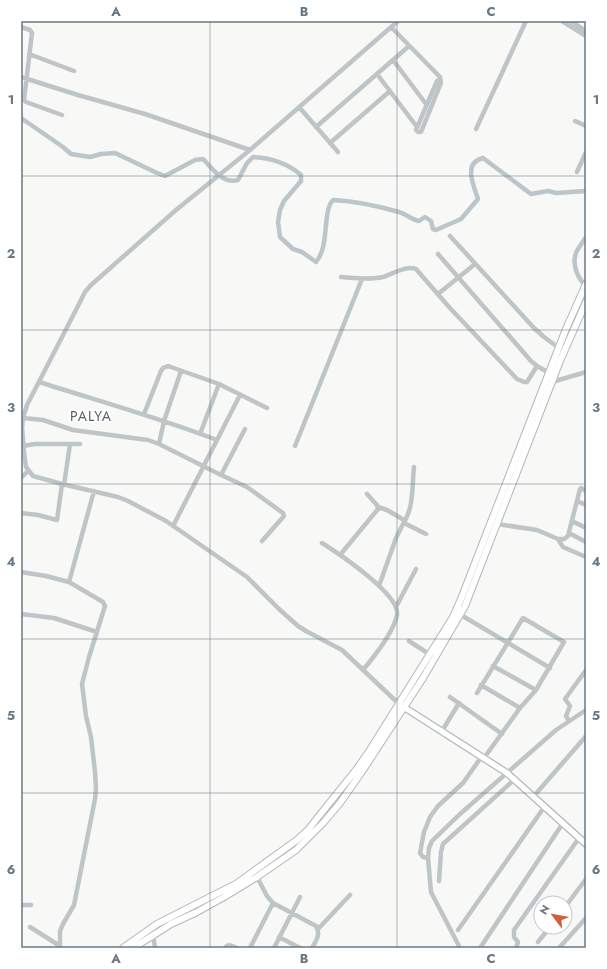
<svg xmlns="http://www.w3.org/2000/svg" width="607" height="969" font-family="Jost,sans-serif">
<rect width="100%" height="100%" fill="#f8f8f6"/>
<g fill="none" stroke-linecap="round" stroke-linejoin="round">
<!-- canal -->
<path stroke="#bbc5ca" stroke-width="4.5" d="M21,118L63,147L71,154L90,157L101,154L115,153L157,173L165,176L195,160L203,159C214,170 222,184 238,180L247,163L253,157C271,158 287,163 301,175V181L284,201L280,210L278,222L280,237L293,249L302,252L316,262C330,246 322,211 333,200C355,201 378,206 399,212C406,214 412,220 419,221L425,217L431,221L433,229L436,230L461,219L478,199C473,184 463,163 483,158L531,194L548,191L556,193L586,191
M586,237C583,242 578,248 576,253C572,263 577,279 586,285"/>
<defs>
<path id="major" d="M399,704L507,773L586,844"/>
<path id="highway" d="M123,948L157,924L224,890L236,884L297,840L308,830L315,821L356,770L368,753L453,617L461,599L566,329L586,284
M133,948L171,924L197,912L224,897L257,877L296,850L323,823L340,803L363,770L423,678L465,606L560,361L586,302"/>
</defs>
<!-- major casing -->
<use href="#major" stroke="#b3b8bc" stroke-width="8"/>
<!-- highway casing -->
<use href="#highway" stroke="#b3b7ba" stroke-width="8"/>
<!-- minor -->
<path stroke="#bfc4c7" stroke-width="4.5" d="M398,21L250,150L176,210L91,285L85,292L79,304L27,405L23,418L22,427L24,452L26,467L33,476L62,484L118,497L128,501L166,521L247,577L279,609L298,626L306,631L342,650L399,704
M562,21L586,36
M571,21L586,31
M21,27L30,30L32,33L24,100L26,102L62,115
M391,27L440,77L441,83L421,132H418L416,130L437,81L440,79
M29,54L74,71
M393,60L426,104
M377,74L417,127
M21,77L78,95L145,114L250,150
M299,107L338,152
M575,121L586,126
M316,127L409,46
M476,129L526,21
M330,143L390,91
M577,172L586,152
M450,236L534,328L544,337L559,348
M438,254L531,361L537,366L551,374
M341,277C354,278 370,280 383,277C393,274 406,265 416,269L449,307L517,379L524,382H527L537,366
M438,294L475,264
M39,382C99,401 159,418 217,440
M552,382L586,372
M144,414L161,371L163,368L168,366L219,384L267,408
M23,418L43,420L73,430L148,440L159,444L221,475L247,487L283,513L284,516L262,541
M200,434L219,384
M159,444L164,421L181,371
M23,446L35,444H80
M295,446L362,279
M221,475L245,429
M21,478L28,471
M64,485L70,444
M577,501L586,505
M378,507L387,510L404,520V522L396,538L379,586
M21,513L38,515L57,520L62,484
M572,521L586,528
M404,522C414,507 412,484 414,467
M404,523L426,534
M497,524L537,530L558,539H564L568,536L580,489L581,488L586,491
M173,526L240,395
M569,533L586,542
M558,539L563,547L586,557
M322,543C338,553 401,595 397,615C394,631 373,658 363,670
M340,555L378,509L377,505L367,494
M21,572L46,576L69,582L103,602L105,606L89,657L82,684L86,716L91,737L95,772L96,788L95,799L74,905L63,924L60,931V948
M69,582L94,491
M396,607L416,569
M21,614L54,618L97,632
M461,615L550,668
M409,641L429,654
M493,666L536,690
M481,685L520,708
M477,693L523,618L564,642L536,690L520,708L484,758
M450,697L502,734
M569,721L566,716L570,706L565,699L586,670
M442,731L459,703
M534,796L586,736
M428,858L423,857L420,853L424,832L430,817L438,806L463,783L482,756
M257,877L267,896L273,903L316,926C321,934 316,941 312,948
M439,881L441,852L443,844L515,779
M21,905H31
M565,907L586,879
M30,927L60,946
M318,929L350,895
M458,930L545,806
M153,934L155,948
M279,937L300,948
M538,942L550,927
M225,948C228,943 232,946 237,948
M250,948L273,903
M274,948L300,897
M460,948L431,892L428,858L429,848L432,841L460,814L556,730L586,710
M480,948L563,823
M516,948L518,942L514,937V930L579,838
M559,948L586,918"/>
<!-- major -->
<use href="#major" stroke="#fff" stroke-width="5.5"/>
<!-- highway -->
<use href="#highway" stroke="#fff" stroke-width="6"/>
</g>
<!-- grid -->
<path fill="none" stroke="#697885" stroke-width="1" stroke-opacity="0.55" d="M210,21V948M397,21V948M21,176H586M21,330H586M21,484H586M21,639H586M21,793H586"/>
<g text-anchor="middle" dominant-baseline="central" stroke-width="4" stroke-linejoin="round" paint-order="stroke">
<!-- quarter labels -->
<g font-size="14" letter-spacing="1" fill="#57626a" stroke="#fff">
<text x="91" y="416">PALYA</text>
</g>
</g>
<!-- border -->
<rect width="607" height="969" fill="none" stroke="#ffffff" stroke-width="44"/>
<!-- north arrow -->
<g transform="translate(553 915) rotate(302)"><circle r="19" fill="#ffffff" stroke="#c3c9ce"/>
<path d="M0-3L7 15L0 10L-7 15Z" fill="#d75d37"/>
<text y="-6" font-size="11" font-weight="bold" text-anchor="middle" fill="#697885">N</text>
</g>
<rect x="22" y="22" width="563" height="925" fill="none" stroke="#697885" stroke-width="1.5"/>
<g font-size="13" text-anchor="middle" font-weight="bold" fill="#697885">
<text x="116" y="16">A</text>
<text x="304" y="16">B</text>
<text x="491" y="16">C</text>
<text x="11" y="104">1</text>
<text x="596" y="104">1</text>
<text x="11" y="258">2</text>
<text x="596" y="258">2</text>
<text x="11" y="412">3</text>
<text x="596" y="412">3</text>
<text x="11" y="566">4</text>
<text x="596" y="566">4</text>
<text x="11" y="720">5</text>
<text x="596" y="720">5</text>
<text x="11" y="874">6</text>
<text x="596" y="874">6</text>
<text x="116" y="963">A</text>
<text x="304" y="963">B</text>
<text x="491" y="963">C</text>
</g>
</svg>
